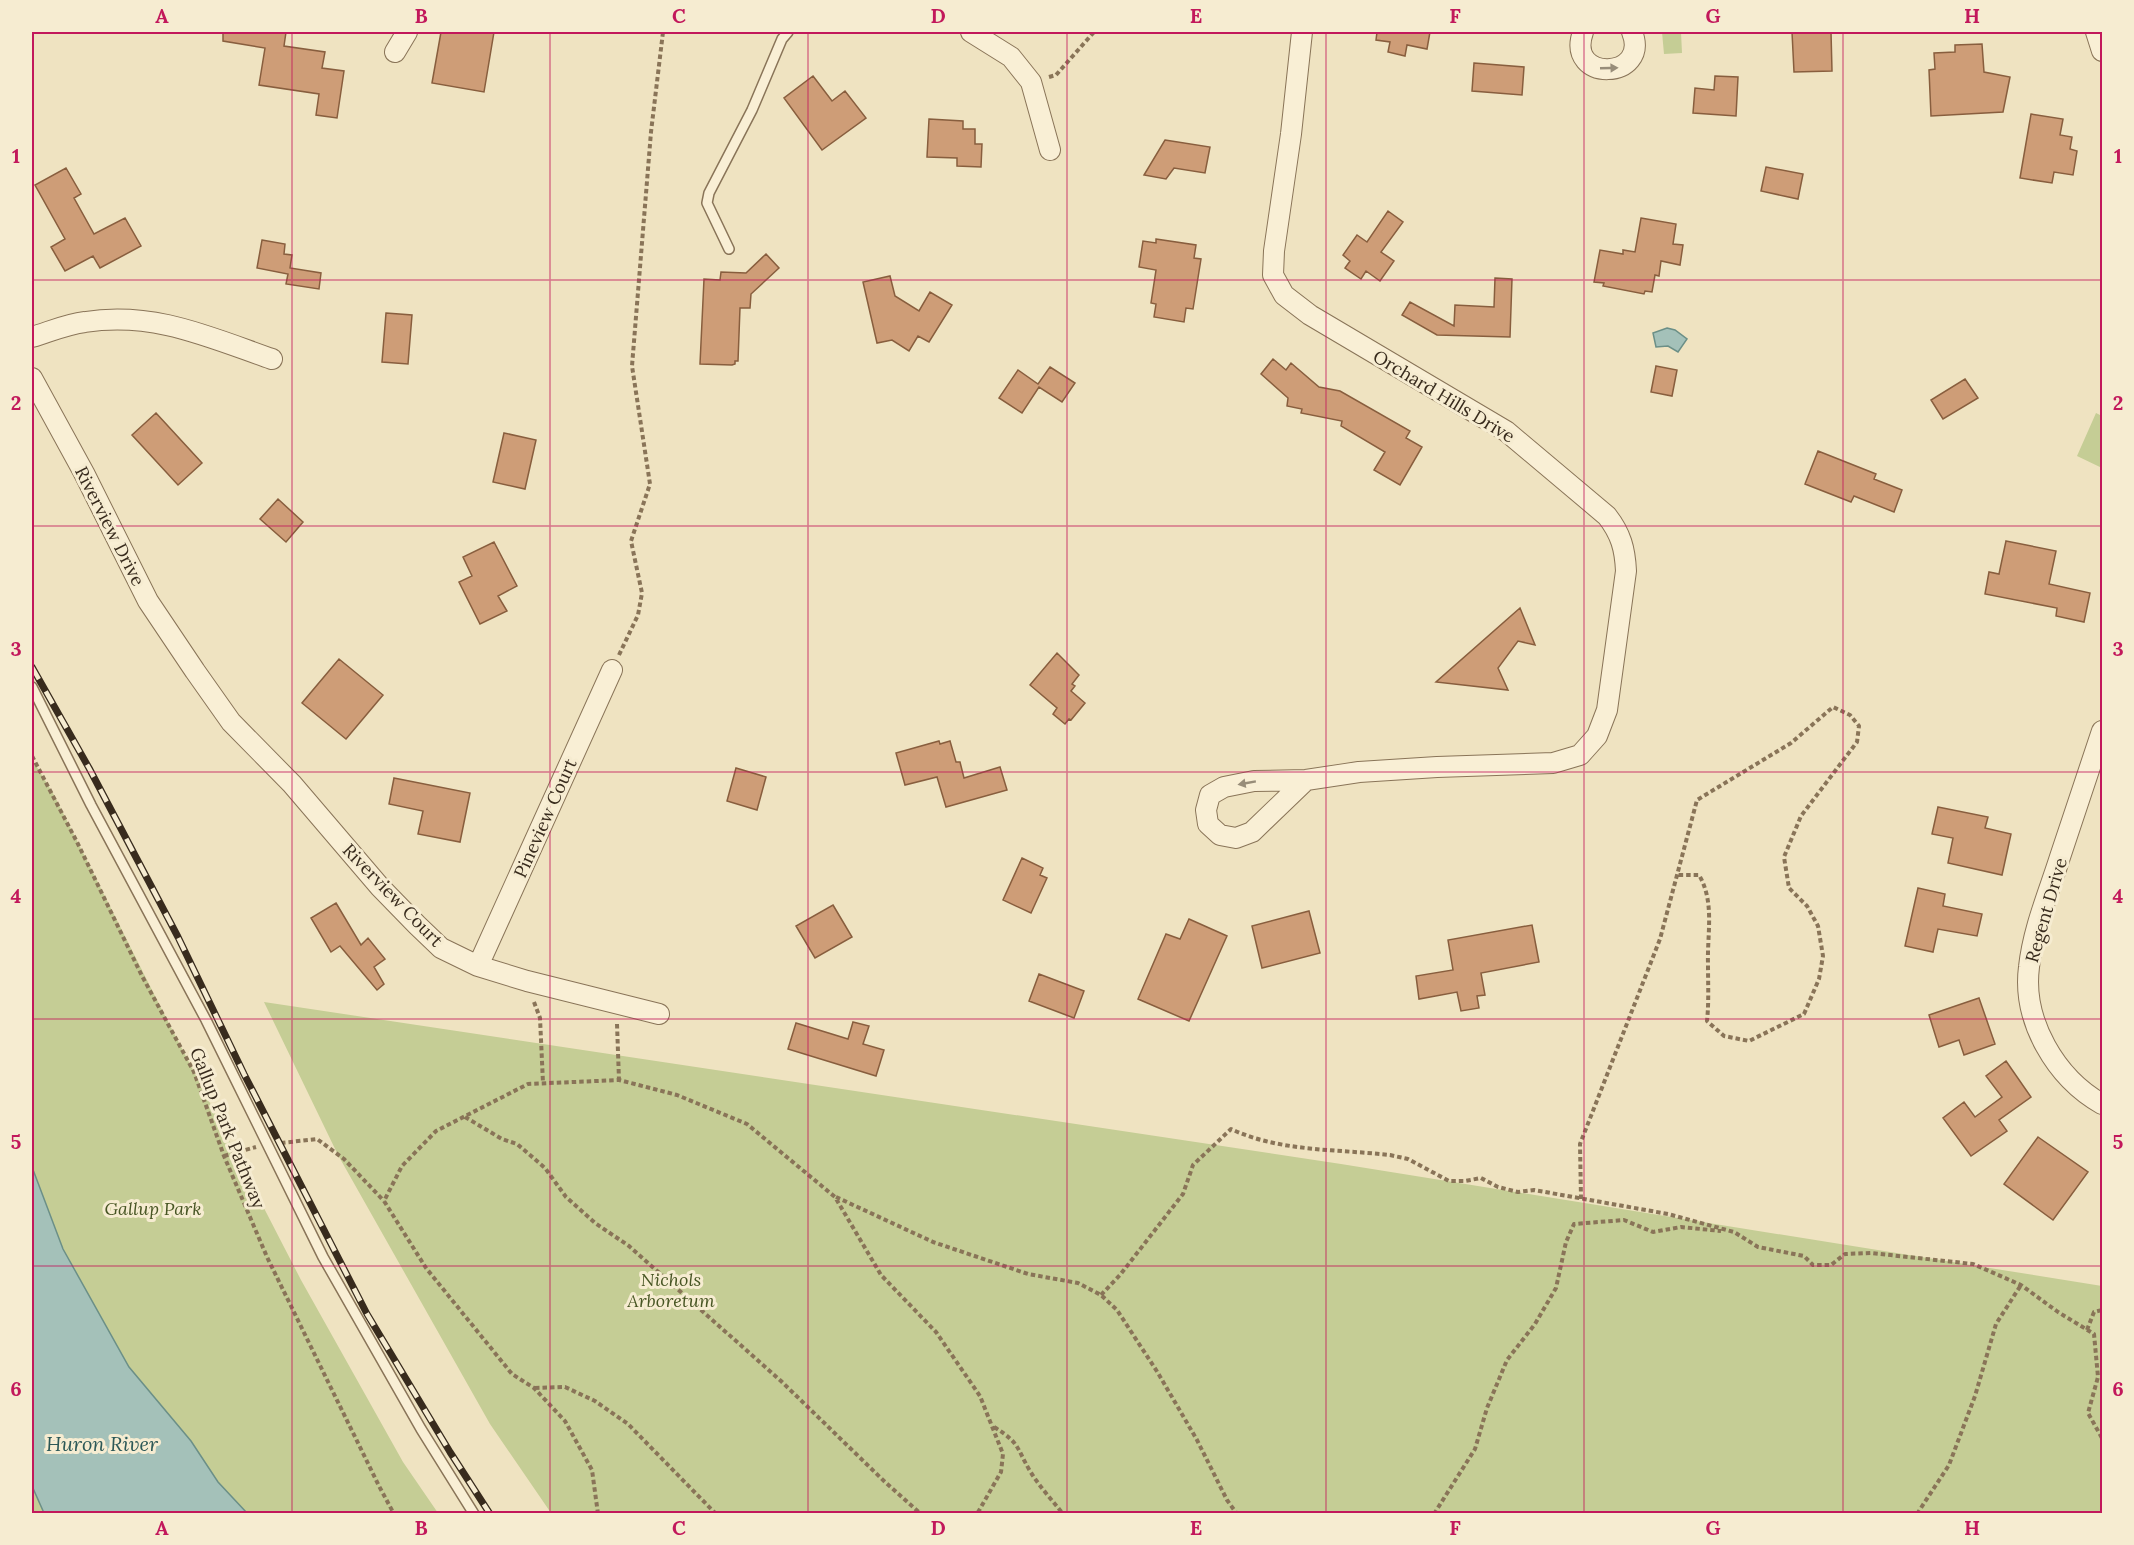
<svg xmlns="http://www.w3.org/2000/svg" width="2134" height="1545" font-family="Lora,serif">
<rect width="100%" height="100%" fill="#efe3c1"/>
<!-- green -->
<path fill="#c5cd95" d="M1662,32H1681L1682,53L1664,54Z
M2096,413L2102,416V468L2077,456Z
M32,759L54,795L160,1006L301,1280L403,1462L438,1513H247L218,1482L191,1441L129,1367L63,1249L32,1167Z
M264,1002L1341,1164L2102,1286V1513H551L490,1424L338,1155Z
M32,1486L44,1513H32Z"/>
<!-- water -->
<path fill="#a4c1b9" stroke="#6b8f87" stroke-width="1.5" d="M1667,328L1675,330L1687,339L1678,352L1668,346L1656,347L1653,333Z
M32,1167L63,1249L129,1367L191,1441L218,1482L247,1513H44L32,1486Z"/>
<!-- building -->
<path fill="#ce9d77" stroke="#885e3e" stroke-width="1.5" d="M223,32H286L284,46L325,52L322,68L344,71L337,118L316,115L319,94L259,85L265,48L223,41Z
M441,32H494L484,92L432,83Z
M1377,32H1430L1427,49L1407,45L1405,56L1388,52L1390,42L1376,40Z
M1792,32H1831L1832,71L1794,72Z
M1982,44L1984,72L2010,77L2003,112L1931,116L1929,70L1935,69L1934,53L1955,52V45Z
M1474,63L1524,67L1522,95L1472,91Z
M813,76L832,101L845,91L866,118L822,150L784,98Z
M1715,76L1738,77L1736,116L1693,113L1695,88L1714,90Z
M2031,114L2063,119L2060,135L2072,137L2070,149L2077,151L2073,175L2054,172L2052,183L2020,178Z
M929,119L963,121V129H975V144H982L981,167L957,166V158L927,157Z
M1165,140L1210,147L1205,173L1174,168L1166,179L1144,175Z
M1766,167L1803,174L1798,199L1761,191Z
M66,168L81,194L74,198L94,234L125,218L141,246L100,268L93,256L65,271L51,247L65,239L35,185Z
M1388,211L1403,222L1381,252L1394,261L1380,281L1366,271L1361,279L1345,268L1350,261L1343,255L1357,235L1367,242Z
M1641,218L1676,224L1673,244L1683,245L1680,265L1661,261L1659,276L1655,275L1652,292L1645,291L1644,294L1603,286L1604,283L1594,282L1600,250L1623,254V250L1635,252Z
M1156,239L1196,245L1194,258L1201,259L1193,309L1186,308L1184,322L1154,317L1156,304L1151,303L1156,270L1139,267L1143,241L1156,243Z
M262,240L285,244L284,254L292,255L290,268L321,273L319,289L286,284L288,274L257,268Z
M766,254L779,268L751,294L750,308H740L738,361H735V364L732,365L700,364L704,279L720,280L721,272L746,273Z
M890,276L895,296L919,311L930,292L952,305L929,342L918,336L909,351L892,340L877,343L863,282Z
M1495,278L1512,279L1510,337L1437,335L1402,315L1410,302L1454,326L1455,305L1494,307Z
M386,313L412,315L408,364L382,362Z
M1273,359L1286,370L1291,363L1319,387L1340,391L1410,431L1406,438L1422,447L1400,485L1374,470L1385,452L1341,426L1342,421L1301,413L1302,409L1287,406L1288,398L1261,374Z
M1656,366L1677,370L1672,396L1651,392Z
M1050,367L1075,383L1062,402L1039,387L1022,413L999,398L1018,370L1038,384Z
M1965,379L1978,398L1943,419L1931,400Z
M156,413L202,463L178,485L132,435Z
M504,433L536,440L525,489L493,482Z
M1818,451L1876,474L1874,479L1902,490L1894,512L1854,496L1851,502L1805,484Z
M278,499L303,522L286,542L260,519Z
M2006,541L2056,551L2049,584L2090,593L2084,622L2056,616L2057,608L1985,594L1989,572L1999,574Z
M494,542L517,586L498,596L507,611L480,624L459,582L472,576L463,557Z
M1520,608L1535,645L1518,641L1498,668L1508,690L1436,682Z
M1057,653L1079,675L1072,684L1075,686L1071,691L1085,703L1071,720L1069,719L1065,724L1053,714L1057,708L1030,685Z
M339,659L383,695L346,739L302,703Z
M939,741L940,744L950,741L956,762H960L964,778L1000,767L1007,790L946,807L937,777L905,785L896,753Z
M736,768L766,777L757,810L727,801Z
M394,778L470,793L460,842L418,834L423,811L389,804Z
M1938,807L1988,817L1985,828L2011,834L2002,875L1948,863L1953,838L1932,834Z
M1022,858L1043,868L1040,875L1047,878L1031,913L1003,900Z
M1918,888L1945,894L1943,906L1982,914L1977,936L1938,929L1933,952L1905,946Z
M336,903L361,945L368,938L385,959L374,967L384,984L377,990L340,946L331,952L311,918Z
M833,905L852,937L815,958L796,926Z
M1309,911L1320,953L1262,968L1252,926Z
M1189,919L1227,936L1189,1021L1138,999L1166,934L1180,939Z
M1532,925L1539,962L1481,973L1485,995L1477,996L1479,1008L1461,1011L1457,992L1419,999L1416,976L1453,970L1448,940Z
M1039,974L1084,991L1074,1018L1029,1001Z
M1979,998L1995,1044L1964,1055L1959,1040L1939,1047L1929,1015Z
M853,1022L869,1026L863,1044L884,1050L876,1076L788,1049L796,1023L848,1039Z
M2006,1061L2031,1097L1999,1120L2007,1131L1971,1156L1943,1118L1964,1102L1975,1117L2002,1097L1986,1076Z
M2038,1137L2088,1172L2053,1220L2004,1184Z"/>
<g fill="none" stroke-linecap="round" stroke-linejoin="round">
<defs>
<path id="lane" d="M729,249L707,203L709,193L752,110L782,39L788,32
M32,687L91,805L206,1020L323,1257L421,1429L474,1514"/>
<path id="street" d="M971,32L1011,57L1031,82L1050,150
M1302,32L1291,134L1274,251L1273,275L1284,295L1310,315L1506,431L1607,516C1621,534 1625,549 1626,571L1607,710L1597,736L1580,755L1553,763L1437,767L1359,772L1306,780L1254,781L1224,787L1210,795L1206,810L1208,824L1220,835L1236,838L1252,832L1306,780
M1583,32C1565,83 1651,80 1632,32
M2096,32L2102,51
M395,52L407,32
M32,337C49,332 67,324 85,322C153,311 209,337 272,359
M32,378L84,473L148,601L195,671L231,722L292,784L380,887L417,925L441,948L478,966L527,981L659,1014
M2102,731C2088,773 2074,815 2060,857C2049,892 2033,929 2029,967C2022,1021 2056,1078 2102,1104
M478,966L612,670"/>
</defs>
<!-- lane casing -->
<use href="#lane" stroke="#897458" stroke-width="12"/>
<!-- street casing -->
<use href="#street" stroke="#897458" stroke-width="22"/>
<!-- path -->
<path stroke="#897458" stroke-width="4" stroke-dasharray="4.5 3" stroke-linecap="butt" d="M1049,77L1056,75L1094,32
M619,655L638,615L642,593L631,541L650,484L632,366L651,132L663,32
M32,756L77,842L142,976L194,1072L224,1156L267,1257L379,1486L394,1514
M534,1002L540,1018L543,1083
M617,1024L619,1080
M465,1117L502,1139L517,1144L530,1155L545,1168L566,1197L595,1223L629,1246L781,1381L885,1482L921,1514
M281,1143L317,1139L344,1159L384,1201
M224,1156L256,1147
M836,1197L933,1242L1028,1274L1078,1283L1101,1295L1117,1310L1158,1373L1197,1440L1227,1500L1237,1514
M1581,1199L1580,1144L1660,939L1697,800L1791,743L1833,707L1850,715L1859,726L1857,742L1801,816L1784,857L1789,888L1807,906L1818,926L1823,956L1819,979L1804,1014L1749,1041L1724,1036L1707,1021C1709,1002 1708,984 1708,964C1707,934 1715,902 1699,875H1677
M1101,1295L1120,1275L1183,1194L1193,1165L1231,1129C1280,1152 1337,1149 1390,1155L1408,1159L1449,1181H1465L1481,1178L1498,1187L1518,1192L1534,1190L1668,1214L1734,1232L1758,1247L1804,1256L1813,1265H1831L1845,1254L1871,1253L1973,1264L2021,1285L2058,1312L2094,1334L2098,1377L2088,1413L2102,1438
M2087,1330L2094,1312L2102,1310
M535,1388L565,1387L595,1401L628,1424L716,1514
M994,1427C1020,1443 1016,1447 1030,1471C1039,1486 1052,1500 1063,1514
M598,1514L592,1470L565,1421L534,1388L512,1374L426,1268L384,1201L402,1166L436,1131L528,1084L619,1080L677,1095L747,1124L835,1197L881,1275L936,1332L980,1396L1003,1454L1001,1472L977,1514
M1434,1514L1475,1449L1487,1408L1507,1360L1535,1324L1556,1288L1566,1242L1574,1224L1624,1220L1653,1232L1681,1227L1721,1231
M1917,1514L1949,1465L1975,1396L1996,1324L2021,1285"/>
<!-- lane -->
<use href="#lane" stroke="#f9efd5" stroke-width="9"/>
<!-- street -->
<use href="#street" stroke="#f9efd5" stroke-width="20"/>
<defs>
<path id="rail" d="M32,667L89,768L178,937L244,1074L367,1314L450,1452L490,1514"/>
</defs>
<!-- rail casing -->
<use href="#rail" stroke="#382b1d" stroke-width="7"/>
<!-- rail -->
<use href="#rail" stroke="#f6ecd1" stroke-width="4.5" stroke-dasharray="14" stroke-linecap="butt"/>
</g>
<!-- one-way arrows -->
<defs><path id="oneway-solid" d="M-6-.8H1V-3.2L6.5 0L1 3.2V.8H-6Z" transform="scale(1.5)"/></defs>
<g fill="#988d79">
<use href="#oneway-solid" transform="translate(1609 68) rotate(-2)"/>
<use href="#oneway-solid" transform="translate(1247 783) rotate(170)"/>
</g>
<!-- grid -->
<path fill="none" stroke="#c2185b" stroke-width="1.5" stroke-opacity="0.55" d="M292,32V1514M550,32V1514M808,32V1514M1067,32V1514M1326,32V1514M1584,32V1514M1843,32V1514M32,280H2102M32,526H2102M32,772H2102M32,1019H2102M32,1266H2102"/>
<g text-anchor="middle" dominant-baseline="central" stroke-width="6" stroke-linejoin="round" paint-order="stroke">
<!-- street labels -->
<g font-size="18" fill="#382b1d" stroke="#f6ecd1">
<text transform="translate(1444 396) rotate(31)">Orchard Hills Drive</text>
<text transform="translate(110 526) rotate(63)">Riverview Drive</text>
<text transform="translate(545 818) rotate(-66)">Pineview Court</text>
<text transform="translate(393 895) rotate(46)">Riverview Court</text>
<text transform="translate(2046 910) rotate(-74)">Regent Drive</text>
<text transform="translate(228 1128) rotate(68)">Gallup Park Pathway</text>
</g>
<!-- park labels -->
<g font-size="18" font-style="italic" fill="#475523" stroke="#f6ecd1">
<text x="153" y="1208">Gallup Park</text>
<text x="671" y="1279">Nichols<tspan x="671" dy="21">Arboretum</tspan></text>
</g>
<!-- water labels -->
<g font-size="20" font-style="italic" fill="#2c5857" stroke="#f6ecd1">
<text x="102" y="1443">Huron River</text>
</g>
</g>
<!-- border -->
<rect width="2134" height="1545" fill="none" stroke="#f6ecd1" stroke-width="66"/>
<rect x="33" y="33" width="2068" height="1479" fill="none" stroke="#c2185b" stroke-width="2"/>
<g font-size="20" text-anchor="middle" font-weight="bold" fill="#c2185b">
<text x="162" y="23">A</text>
<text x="421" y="23">B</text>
<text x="679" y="23">C</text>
<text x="938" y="23">D</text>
<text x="1196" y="23">E</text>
<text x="1455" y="23">F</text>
<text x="1713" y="23">G</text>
<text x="1972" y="23">H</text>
<text x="16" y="163">1</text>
<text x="2118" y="163">1</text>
<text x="16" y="410">2</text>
<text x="2118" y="410">2</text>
<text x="16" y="656">3</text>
<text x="2118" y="656">3</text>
<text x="16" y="903">4</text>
<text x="2118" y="903">4</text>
<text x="16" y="1149">5</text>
<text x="2118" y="1149">5</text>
<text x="16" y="1396">6</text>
<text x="2118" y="1396">6</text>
<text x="162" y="1535">A</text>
<text x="421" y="1535">B</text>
<text x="679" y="1535">C</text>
<text x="938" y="1535">D</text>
<text x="1196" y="1535">E</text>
<text x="1455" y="1535">F</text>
<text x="1713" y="1535">G</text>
<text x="1972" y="1535">H</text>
</g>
</svg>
